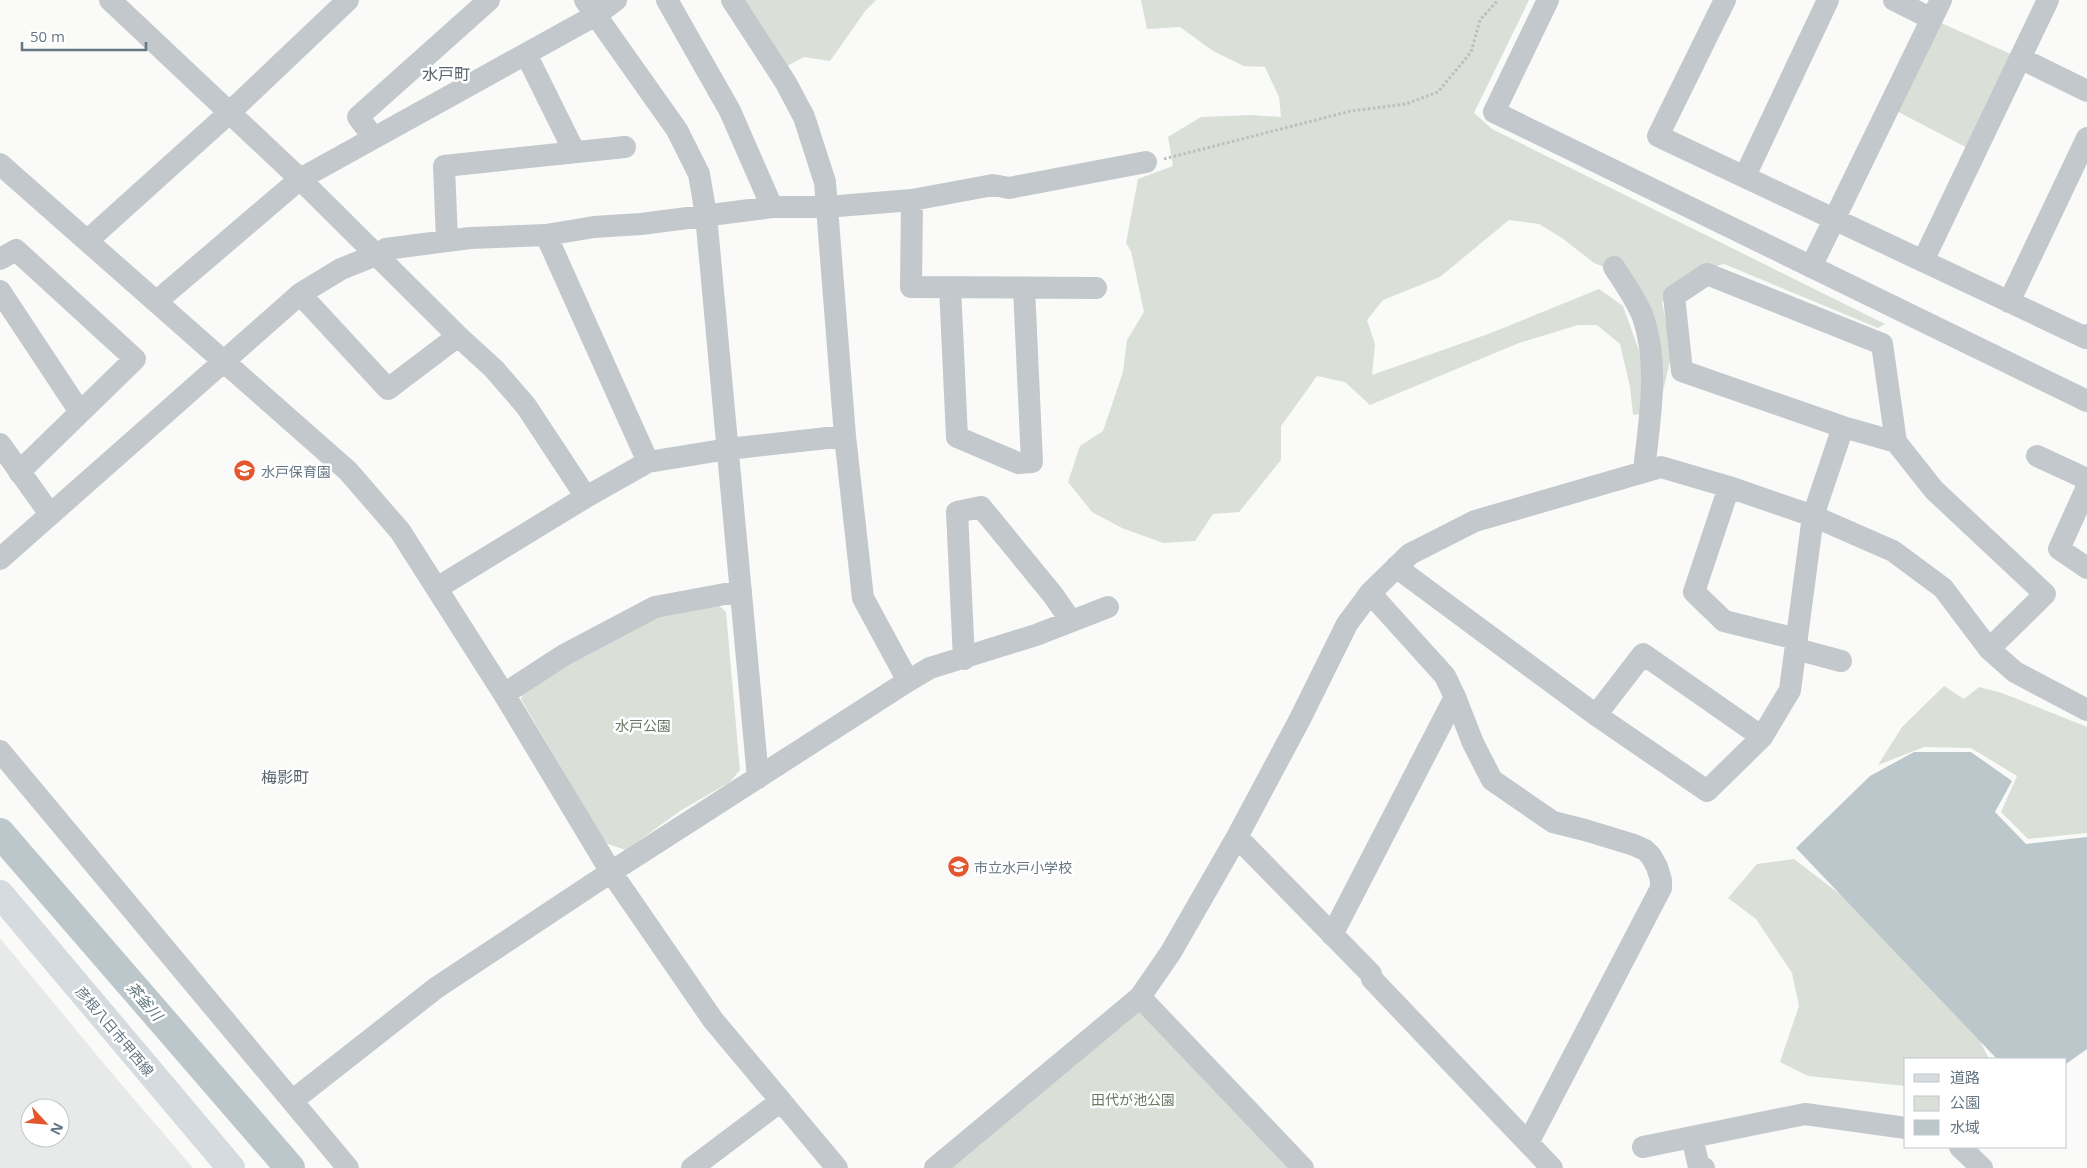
<svg xmlns="http://www.w3.org/2000/svg" width="2087" height="1168" font-family="'Open Sans','Noto Sans JP',sans-serif">
<rect width="100%" height="100%" fill="#fafaf8"/>
<!-- built -->
<path fill="#e8e9e9" fill-rule="evenodd" d="M0,938L109,1070L193,1168H0ZM30,1108H60V1138H30Z"/>
<!-- green -->
<path fill="#dadfd7" d="M729,0H876L866,10L830,61L804,57L774,73Z
M1141,0H1529L1474,113L1492,129L1885,324L1878,328L1724,264L1702,270L1662,302L1672,352L1656,422L1625,275L1594,263L1562,238L1539,224L1509,220L1440,277L1383,300L1367,320L1375,344L1372,375L1491,333L1599,289L1623,306L1642,359L1641,414L1633,415L1630,387L1620,344L1597,325H1578L1519,343L1370,405L1345,382L1317,376L1281,426V460L1239,512L1213,514L1195,541L1163,543L1122,528L1092,512L1068,482L1080,446L1103,431L1123,372L1127,340L1144,312L1131,251L1126,243L1138,179L1173,166L1168,137L1201,117L1251,115L1281,117L1279,97L1265,67L1244,66L1213,51L1180,27L1147,29Z
M1932,19L2020,58L1975,152L1889,107Z
M715,602L726,612L740,770L730,782L680,811L626,850L605,843L521,699L526,688L656,613Z
M1944,686L1964,699L1979,687L2002,693L2087,727V833L2028,839L2001,812L2017,776L1971,748L1924,747L1878,765L1902,727Z
M1794,859L1949,978L1989,1059H1906V1086L1808,1076L1780,1062L1799,1006L1792,973L1756,919L1728,898L1757,864Z
M1139,1003L1294,1168H943Z"/>
<!-- water -->
<path fill="#bbc7cb" d="M1914,752H1971L2012,781L1995,812L2026,844L2087,837V1049L2066,1064V1059H1997L1796,848L1870,776Z"/>
<g fill="none" stroke-linecap="round" stroke-linejoin="round">
<!-- river -->
<path stroke="#bbc7cb" stroke-width="30" d="M0,833L290,1168"/>
<!-- path -->
<path stroke="#bbbfc2" stroke-width="3" stroke-dasharray="2.5 2.5" stroke-linecap="butt" d="M1164,159L1351,111L1406,104L1438,92L1471,52L1480,20L1498,0"/>
<!-- minor -->
<path stroke="#c3c8cc" stroke-width="22" d="M110,0L300,179L458,336L494,369L526,406L586,497
M585,0L677,130L699,174L706,215L758,778
M667,0L730,111L772,207
M732,0L786,83L804,117L825,182L845,436L863,598L908,681
M1548,0L1494,112L2087,401
M1725,0L1658,136L2086,338L2087,335
M1894,0L1932,19
M526,54L574,151
M2020,58L2087,91
M374,138L358,117L489,0
M0,164L348,471L400,531L504,694L611,872L713,1020L837,1168
M1745,176L1828,0
M912,200L911,287L1096,288
M546,235L648,462
M87,241L229,113L348,0
M447,241L444,166L625,147
M0,259L16,250L135,359L19,472
M1923,261L2048,0
M1614,267C1624,283 1636,299 1643,317C1660,366 1649,421 1644,471
M1811,267L1941,0
M950,287L957,437L1018,463L1032,462L1024,288
M0,291L80,412
M300,294L388,389L458,336
M157,301L300,179L596,15L616,0
M2009,302L2087,138
M1896,442L1843,427L1682,371L1674,296L1707,274L1882,344L1896,442L1934,490L2045,594L1989,649
M0,444L50,514
M2037,456L2087,479
M1729,487L1694,592L1724,621L1797,639
M2087,487L2059,549L2087,568
M0,559L300,294L341,269L376,255L386,249L470,238L546,235L594,227L641,224L772,207H826L912,200L993,185L1009,188L1146,162
M1396,567L1596,715L1707,791L1762,737L1790,690L1813,516L1843,427
M437,588L586,497L648,462L728,449L845,436
M1370,593L1445,676L1455,697L1473,743L1492,780L1553,822L1585,830L1634,845L1645,850L1651,856L1657,867L1661,880V888L1528,1143
M1796,649L1841,661
M964,659L957,512L981,507L1053,595L1071,621
M504,694L564,655L655,607L741,591
M1596,715L1643,654L1762,737
M0,751L348,1168
M1237,837L1371,974L1372,979L1552,1168
M1332,935L1455,697
M1140,997L1303,1168
M292,1101L436,988L611,872L908,681L930,668L1036,635L1108,607
M1692,1137L1699,1167L1704,1168
M1643,1147L1805,1114L1906,1128
M1960,1147L1982,1168
M692,1168L781,1101
M935,1168L1140,997L1171,952L1237,837L1300,719L1347,624L1370,593L1410,554L1475,521L1661,467L1729,487L1813,516L1893,551L1943,588L1989,649L2015,672L2087,710"/>
<!-- major -->
<path stroke="#d6dbdf" stroke-width="28" d="M0,894L231,1168"/>
</g>
<!-- icons -->
<defs>
<symbol id="school-disc" viewBox="-11 -11 22 22"><circle r="9.5" fill="#e4572e" stroke="#fff"/><path d="M0-5L7-2L0 1L-7-2ZM-4 1L0 2.5L4 1V4Q0 6-4 4Z" fill="#fff"/></symbol>
</defs>
<g fill-rule="evenodd">
<use href="#school-disc" x="232" y="458" width="25" height="25"/>
<use href="#school-disc" x="946" y="854" width="25" height="25"/>
</g>
<g text-anchor="middle" dominant-baseline="central" stroke-width="5" stroke-linejoin="round" paint-order="stroke">
<!-- poi labels -->
<g font-size="14" fill="#657683" stroke="#fff" text-anchor="start">
<text x="261" y="471">水戸保育園</text>
<text x="974" y="867">市立水戸小学校</text>
</g>
<!-- park labels -->
<g font-size="14" fill="#687a64" stroke="#fff">
<text x="643" y="725">水戸公園</text>
<text x="1133" y="1099">田代が池公園</text>
</g>
<!-- street labels -->
<g font-size="14" fill="#657683" stroke="#fff">
<text transform="translate(115 1031) rotate(50)">彦根八日市甲西線</text>
</g>
<!-- water labels -->
<g font-size="15" font-style="italic" fill="#60757c" stroke="#fff">
<text transform="translate(145 1001) rotate(49)">茶釜川</text>
</g>
<!-- quarter labels -->
<g font-size="16" fill="#57646e" stroke="#fff">
<text x="446" y="74">水戸町</text>
<text x="285" y="777">梅影町</text>
</g>
</g>
<!-- legend -->
<rect x="1904" y="1058" width="162" height="90" fill="#ffffff" stroke="#c1c8cd"/>
<rect x="1914" y="1074" width="25" height="8" fill="#d6dbdf" stroke="#c1c8cd"/>
<text x="1950" y="1083" font-size="15" fill="#657683">道路</text>
<rect x="1914" y="1096" width="25" height="15" fill="#dadfd7" stroke="#c1c8cd"/>
<text x="1950" y="1108" font-size="15" fill="#657683">公園</text>
<rect x="1914" y="1120" width="25" height="15" fill="#bbc7cb" stroke="#c1c8cd"/>
<text x="1950" y="1133" font-size="15" fill="#657683">水域</text>
<!-- north arrow -->
<g transform="translate(45 1123) rotate(116)"><circle r="24" fill="#ffffff" stroke="#c1c8cd"/>
<path d="M0-4L9 19L0 12L-9 19Z" fill="#e4572e"/>
<text y="-8" font-size="14" font-weight="bold" text-anchor="middle" fill="#657683">N</text>
</g>
<!-- scale -->
<path d="M22 42v8h124v-8" fill="none" stroke="#657683" stroke-width="2.5"/>
<text x="30" y="42" font-size="15" fill="#657683" stroke="#ffffff" stroke-width="4" paint-order="stroke">50 m</text>
</svg>
